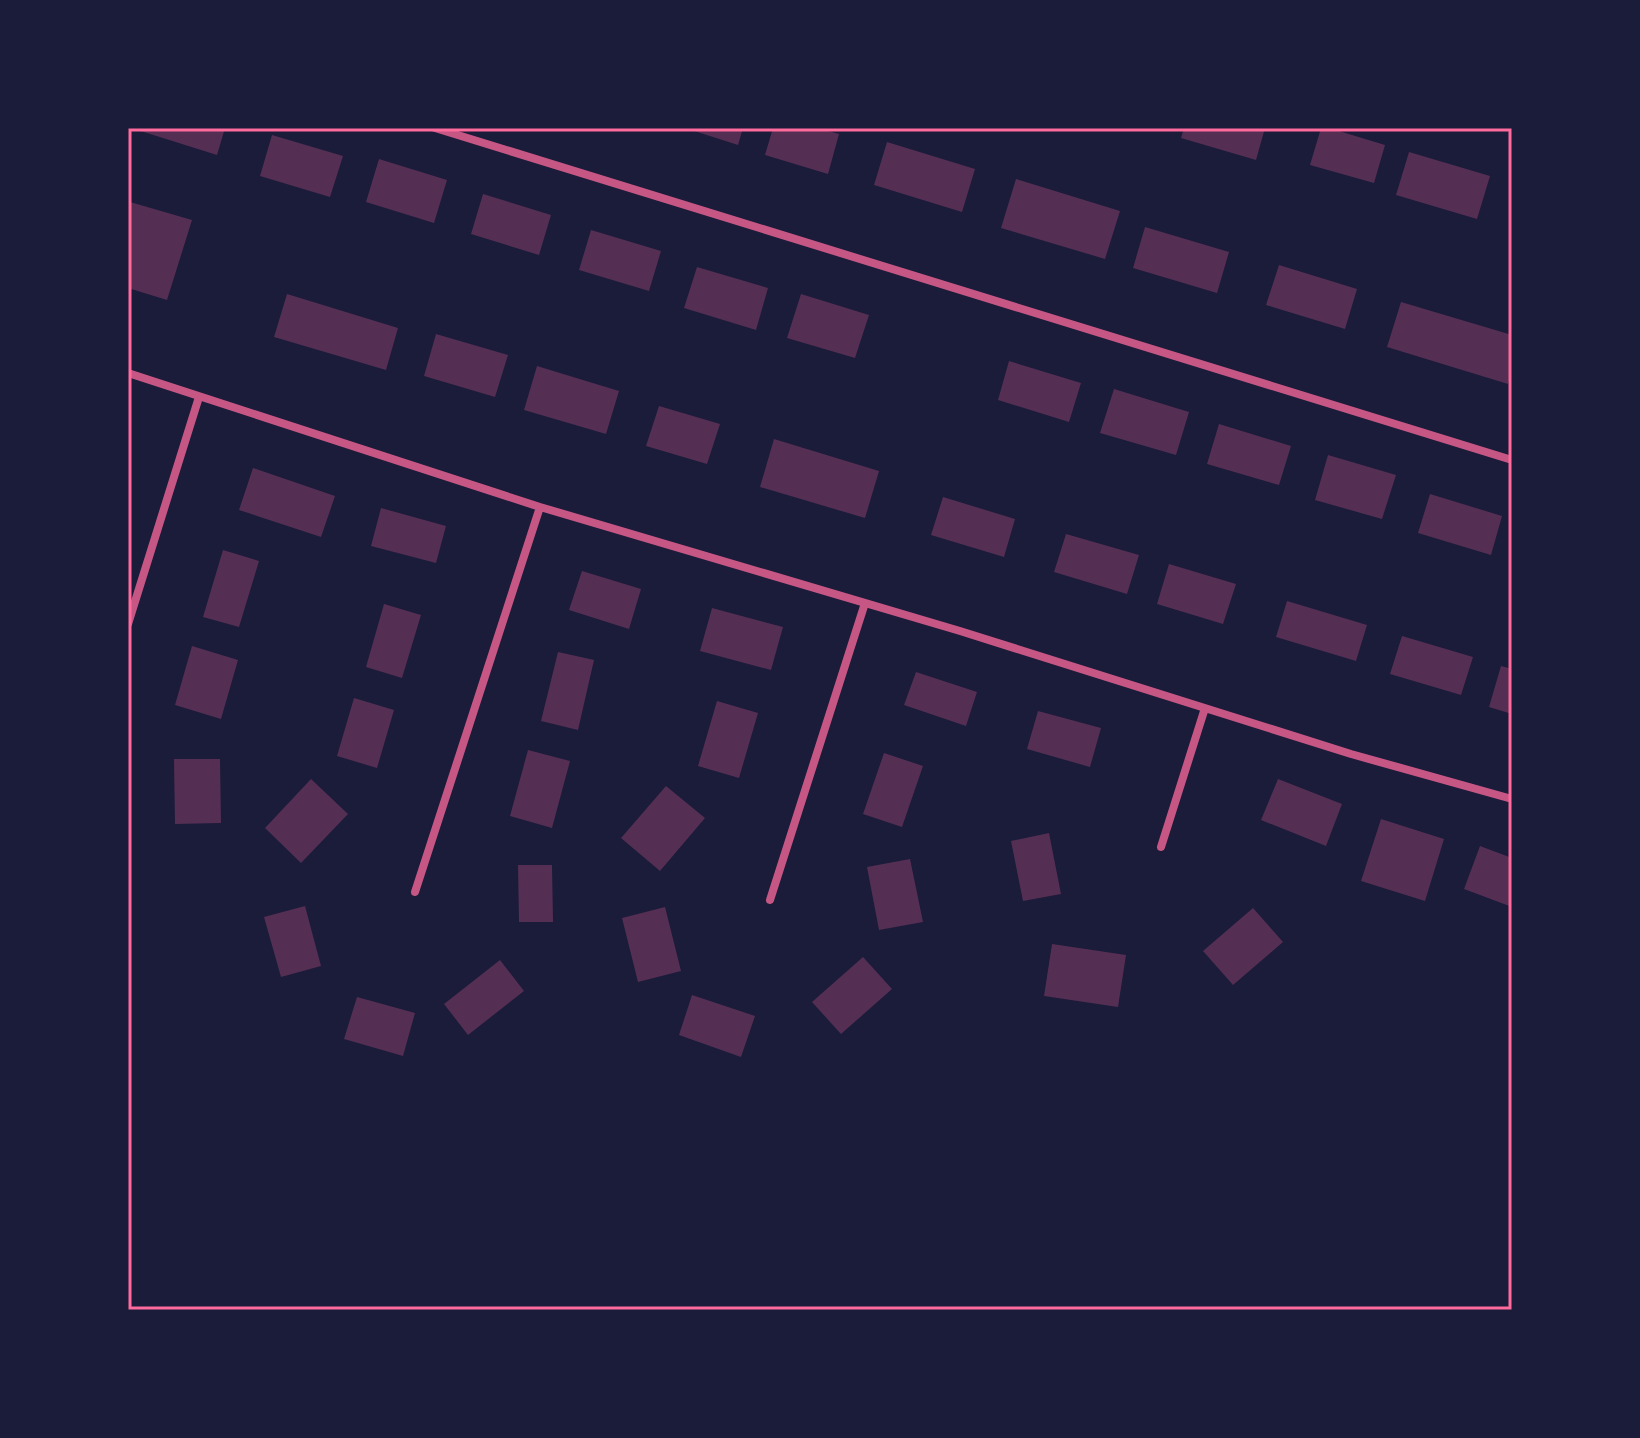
<svg xmlns="http://www.w3.org/2000/svg" width="1640" height="1438" font-family="'DM Sans',sans-serif">
<rect width="100%" height="100%" fill="#1b1b3a"/>
<!-- building -->
<path fill="#542f53" d="M131,128H225L217,155Z
M685,128H743L738,145Z
M773,128H818L839,134L828,174L765,155Z
M1184,128H1265L1256,160L1181,138Z
M1321,128H1329L1385,145L1374,183L1310,165Z
M272,135L343,156L330,197L260,176Z
M887,142L975,169L962,212L874,185Z
M1409,152L1490,176L1477,219L1396,195Z
M379,159L447,180L434,223L366,202Z
M1016,179L1120,211L1105,259L1001,228Z
M483,194L551,215L539,255L471,234Z
M130,202L192,220L167,300L128,288V209Z
M1145,227L1229,252L1217,293L1133,268Z
M591,230L661,251L649,291L579,270Z
M1279,265L1357,289L1345,329L1266,305Z
M697,267L768,288L756,330L684,308Z
M287,294L398,328L386,370L274,337Z
M801,294L869,315L855,358L787,338Z
M1401,302L1512,335V370L1508,384L1387,347Z
M436,334L508,355L495,397L424,376Z
M1009,361L1081,383L1069,422L998,400Z
M537,366L619,391L606,434L524,410Z
M1114,389L1189,412L1176,455L1100,433Z
M659,406L720,424L707,464L646,446Z
M1219,424L1291,446L1279,485L1207,464Z
M774,439L879,471L865,518L760,487Z
M1328,455L1396,475L1382,519L1315,500Z
M253,468L335,496L321,537L239,510Z
M1430,494L1502,516L1491,555L1418,533Z
M943,497L1015,519L1004,557L931,535Z
M381,508L446,526L436,563L371,546Z
M1066,534L1139,555L1127,594L1054,572Z
M223,550L259,561L239,627L203,617Z
M1169,564L1236,584L1223,624L1157,604Z
M582,571L641,589L629,629L569,610Z
M1287,601L1367,625L1356,661L1276,637Z
M384,604L421,615L402,678L366,667Z
M712,608L783,627L771,670L700,651Z
M1402,636L1473,657L1461,695L1390,674Z
M192,646L238,660L221,719L175,705Z
M558,652L594,660L578,730L541,721Z
M1501,666L1512,669V714L1489,707Z
M916,672L977,692L966,726L904,705Z
M354,698L394,710L377,768L337,756Z
M717,701L758,713L739,778L698,766Z
M1038,711L1101,728L1090,767L1027,749Z
M528,750L570,761L552,828L510,816Z
M884,753L923,766L902,827L863,814Z
M174,759H220L221,823L175,824Z
M311,779L348,814L301,863L265,828Z
M1278,779L1342,804L1326,846L1261,820Z
M666,786L705,818L660,871L621,838Z
M1381,819L1444,839L1425,901L1361,881Z
M1049,833L1061,894L1023,901L1011,841Z
M1480,846L1512,858V907L1464,889Z
M910,859L923,922L879,930L867,867Z
M518,865H552L553,922H519Z
M305,906L321,966L281,977L264,917Z
M665,907L681,971L638,982L622,918Z
M1253,908L1283,942L1233,985L1203,951Z
M1052,944L1126,955L1118,1007L1044,996Z
M863,957L892,989L841,1034L812,1002Z
M500,960L524,991L468,1035L444,1004Z
M692,995L755,1016L741,1057L679,1035Z
M357,997L415,1013L403,1056L344,1039Z"/>
<g fill="none" stroke-linecap="round" stroke-linejoin="round">
<!-- minor -->
<path stroke="#c65784" stroke-width="8" d="M435,128L1512,460
M128,373L540,507L960,631L1351,754L1512,799
M128,624L199,397
M1161,847L1205,708
M415,892L540,507
M770,900L865,603"/>
</g>
<!-- border -->
<rect width="1640" height="1438" fill="none" stroke="#1b1b3a" stroke-width="260"/>
<rect x="130" y="130" width="1380" height="1178" fill="none" stroke="#ff6b9d" stroke-width="3"/>
</svg>
